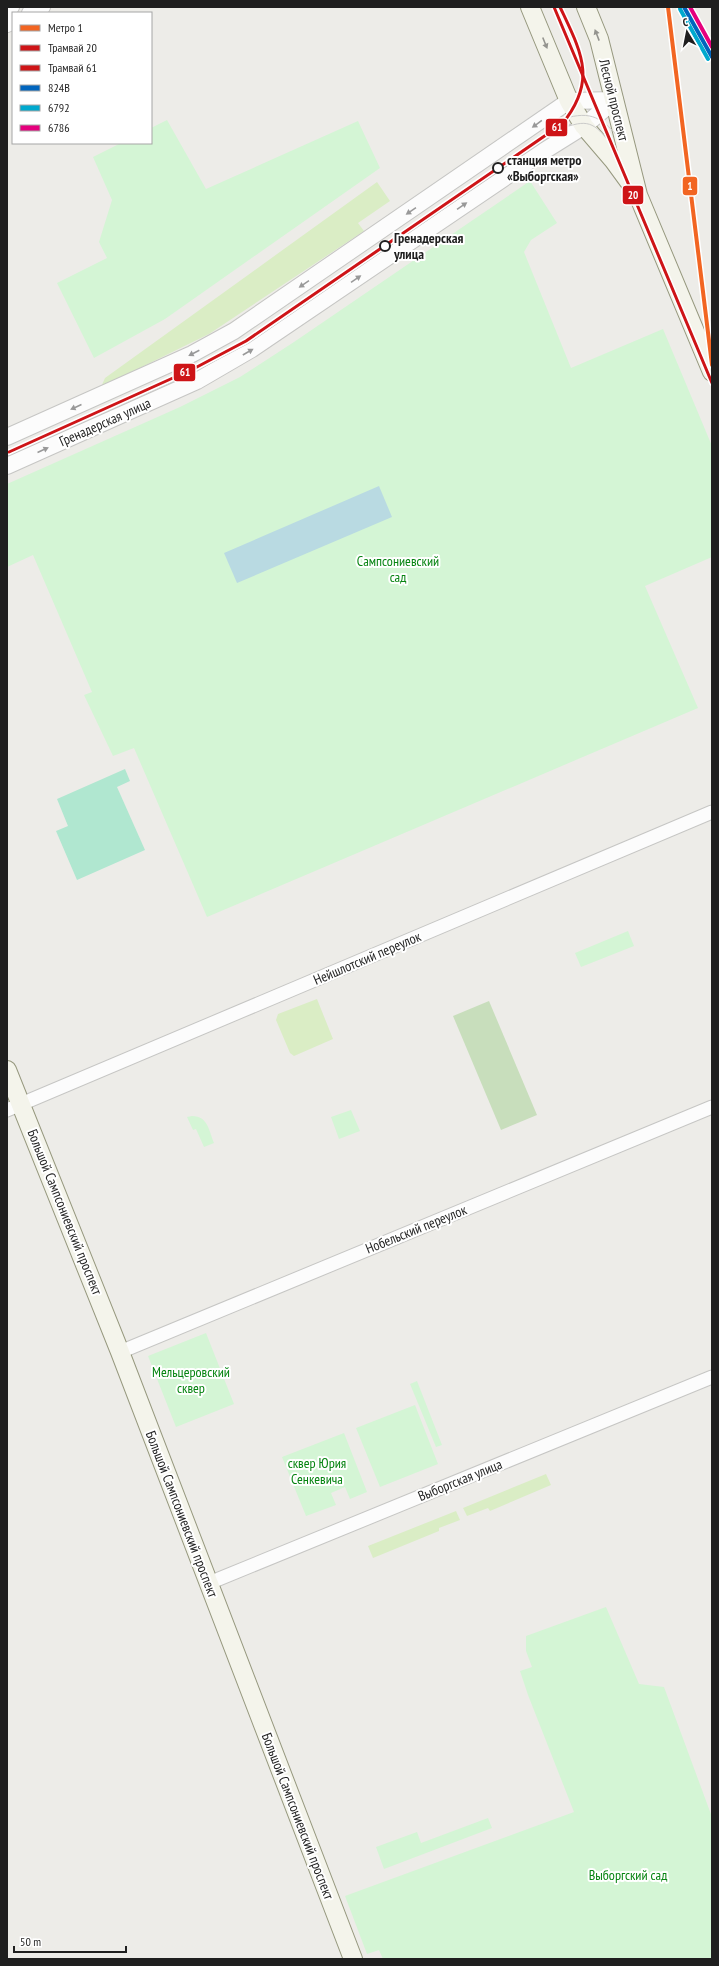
<svg xmlns="http://www.w3.org/2000/svg" width="719" height="1966" font-family="'PT Sans Narrow',sans-serif">
<rect width="100%" height="100%" fill="#edece8"/>
<!-- grass -->
<path fill="#daedc5" d="M377,182L390,201L358,223L364,231L209,334L101,387L105,378Z
M317,999L333,1039L294,1056L290,1053L276,1020L278,1014Z
M546,1474L551,1485L490,1511L488,1508L467,1516L463,1508Z
M456,1511L460,1520L439,1528V1531L373,1558L368,1546Z"/>
<!-- forest -->
<path fill="#c8debc" d="M489,1001L537,1115L501,1130L453,1016Z"/>
<!-- park -->
<path fill="#d4f5d5" d="M167,120L206,189L358,121L380,168L165,319L94,358L57,283L107,258L99,242L112,200L93,157L121,143H151V128Z
M530,181L557,223L531,240L524,252L571,368L663,329L712,446V557L645,586L698,708L207,917L134,748L113,756L84,695L92,692L33,555L7,567V484L180,407L240,377L294,342Z
M628,931L634,946L581,967L575,953Z
M351,1110L360,1131L339,1139L331,1117Z
M192,1116C208,1116 209,1131 214,1143L204,1147L196,1129L193,1130L187,1117Z
M206,1333L234,1404L176,1427L148,1356Z
M417,1381L442,1445L436,1447L410,1384Z
M415,1405L438,1464L380,1487L356,1428Z
M344,1433L367,1492L350,1499L345,1487L331,1493L336,1505L306,1516L282,1457Z
M606,1607L639,1684L664,1687L712,1817V1959H383L379,1950L367,1954L345,1896L574,1812L528,1695L520,1671L532,1667L526,1651V1636Z
M488,1818L492,1828L384,1869L376,1847L417,1832L421,1843Z"/>
<!-- pitch -->
<path fill="#b0e7d0" d="M125,769L130,781L117,787L145,850L77,880L56,831L68,826L57,799Z"/>
<!-- water -->
<path fill="#b9dae2" d="M379,486L392,517L237,583L224,553Z"/>
<g fill="none" stroke-linecap="round" stroke-linejoin="round">
<defs>
<path id="minor" d="M7,1110L712,812
M120,1352L712,1107
M209,1583L712,1377"/>
<path id="tertiary" d="M7,9L11,7
M30,13L42,7
M7,24L13,21
M7,437L192,354L234,331L569,101L615,100
M7,466L197,381L252,349L544,151L584,126L615,100"/>
<path id="secondary" d="M530,7L569,101L584,126L614,161L633,187
M586,7L599,39L638,195L712,372
M7,1070L120,1352L353,1959"/>
</defs>
<!-- minor casing -->
<use href="#minor" stroke="#c6c6c4" stroke-width="15"/>
<!-- tertiary casing -->
<use href="#tertiary" stroke="#c6c6c4" stroke-width="18"/>
<!-- secondary casing -->
<use href="#secondary" stroke="#96987e" stroke-width="20"/>
<!-- minor -->
<use href="#minor" stroke="#fcfcfc" stroke-width="13"/>
<!-- tertiary -->
<use href="#tertiary" stroke="#fcfcfc" stroke-width="16"/>
<!-- secondary -->
<use href="#secondary" stroke="#f4f4eb" stroke-width="18"/>
<!-- tram -->
<path stroke="#cbcbca" stroke-width="1" d="M559,120C588,111 599,114 619,138
M7,456L194,372L249,343L560,129C588,119 593,121 612,145"/>
<defs>
<path id="rail-1" d="M684,7L712,57"/>
<path id="rail-2" d="M680,9L708,59"/>
<path id="rail-3" d="M690,7L712,47"/>
</defs>
<!-- rail-1 casing -->
<use href="#rail-1" stroke="#fff" stroke-width="7"/>
<!-- rail-2 casing -->
<use href="#rail-2" stroke="#fff" stroke-width="7"/>
<!-- rail-3 casing -->
<use href="#rail-3" stroke="#fff" stroke-width="7"/>
<!-- rail-1 -->
<use href="#rail-1" stroke="#0065bd" stroke-width="4"/>
<!-- rail-2 -->
<use href="#rail-2" stroke="#00a9ce" stroke-width="4"/>
<!-- rail-3 -->
<use href="#rail-3" stroke="#e5007d" stroke-width="4"/>
<defs>
<path id="tram-1" d="M554,7L712,383"/>
<path id="tram-2" d="M9,452L195,368L246,341L562,124C598,80 581,52 560,7"/>
</defs>
<!-- tram-1 casing -->
<use href="#tram-1" stroke="#fff" stroke-width="6"/>
<!-- tram-2 casing -->
<use href="#tram-2" stroke="#fff" stroke-width="6"/>
<!-- tram-1 -->
<use href="#tram-1" stroke="#ce1417" stroke-width="3"/>
<!-- tram-2 -->
<use href="#tram-2" stroke="#ce1417" stroke-width="3"/>
<defs>
<path id="metro-1" d="M668,7L712,365"/>
</defs>
<!-- metro-1 casing -->
<use href="#metro-1" stroke="#fff" stroke-width="7"/>
<!-- metro-1 -->
<use href="#metro-1" stroke="#f26522" stroke-width="4"/>
</g>
<!-- one-way arrows -->
<defs><path id="oneway-solid" d="M-6-.8H1V-3.2L6.5 0L1 3.2V.8H-6Z"/></defs>
<g fill="#94948f">
<use href="#oneway-solid" transform="translate(597 35) rotate(-111)"/>
<use href="#oneway-solid" transform="translate(545 43) rotate(68)"/>
</g>
<g fill="#999">
<use href="#oneway-solid" transform="translate(537 124) rotate(144)"/>
<use href="#oneway-solid" transform="translate(462 206) rotate(-34)"/>
<use href="#oneway-solid" transform="translate(411 211) rotate(146)"/>
<use href="#oneway-solid" transform="translate(356 279) rotate(-34)"/>
<use href="#oneway-solid" transform="translate(304 284) rotate(146)"/>
<use href="#oneway-solid" transform="translate(248 352) rotate(-30)"/>
<use href="#oneway-solid" transform="translate(194 353) rotate(153)"/>
<use href="#oneway-solid" transform="translate(76 407) rotate(156)"/>
<use href="#oneway-solid" transform="translate(43 450) rotate(-24)"/>
</g>
<!-- markers -->
<g fill="#fff" stroke="#1f1f1f" stroke-width="2">
<circle cx="498" cy="168" r="5"/>
<circle cx="385" cy="246" r="5"/>
</g>
<g text-anchor="middle" dominant-baseline="central" stroke-width="4" stroke-linejoin="round" paint-order="stroke">
<!-- street labels -->
<g font-size="14" fill="#1f1f1f" stroke="#fff">
<text transform="translate(614 100) rotate(76)">Лесной проспект</text>
<text transform="translate(105 422) rotate(-24)">Гренадерская улица</text>
<text transform="translate(367 958) rotate(-23)">Нейшлотский переулок</text>
<text transform="translate(65 1212) rotate(68)">Большой Сампсониевский проспект</text>
<text transform="translate(416 1229) rotate(-22)">Нобельский переулок</text>
<text transform="translate(460 1480) rotate(-22)">Выборгская улица</text>
<text transform="translate(182 1514) rotate(69)">Большой Сампсониевский проспект</text>
<text transform="translate(298 1816) rotate(69)">Большой Сампсониевский проспект</text>
</g>
<!-- stop labels -->
<g font-size="14" font-weight="bold" fill="#1f1f1f" stroke="#fff" text-anchor="start">
<text x="507" y="160">станция метро<tspan x="507" dy="16">«Выборгская»</tspan></text>
<text x="394" y="238">Гренадерская<tspan x="394" dy="16">улица</tspan></text>
</g>
<!-- park labels -->
<g font-size="14" fill="#068411" stroke="#fff">
<text x="398" y="561">Сампсониевский<tspan x="398" dy="16">сад</tspan></text>
<text x="191" y="1372">Мельцеровский<tspan x="191" dy="16">сквер</tspan></text>
<text x="317" y="1463">сквер Юрия<tspan x="317" dy="16">Сенкевича</tspan></text>
<text x="628" y="1875">Выборгский сад</text>
</g>
</g>
<g stroke="#fff" stroke-width="1.5">
<rect x="545" y="118" width="23" height="19" rx="4" fill="#ce1417"/>
<rect x="682" y="176" width="16" height="20" rx="4" fill="#f26522"/>
<rect x="622" y="185" width="22" height="20" rx="4" fill="#ce1417"/>
<rect x="173" y="363" width="23" height="19" rx="4" fill="#ce1417"/>
</g>
<g font-size="11" text-anchor="middle" font-weight="bold" fill="#fff">
<text x="557" y="131">61</text>
<text x="690" y="190">1</text>
<text x="633" y="199">20</text>
<text x="185" y="376">61</text>
</g>
<!-- border -->
<rect width="719" height="1966" fill="none" stroke="#1f1f1f" stroke-width="16"/>
<!-- legend -->
<rect x="12" y="12" width="140" height="132" fill="#ffffff" stroke="#a5a5a5"/>
<rect x="20" y="25" width="20" height="6" fill="#f26522" stroke="#a5a5a5"/>
<text x="48" y="32" font-size="12" fill="#1f1f1f">Метро 1</text>
<rect x="20" y="45" width="20" height="6" fill="#ce1417" stroke="#a5a5a5"/>
<text x="48" y="52" font-size="12" fill="#1f1f1f">Трамвай 20</text>
<rect x="20" y="65" width="20" height="6" fill="#ce1417" stroke="#a5a5a5"/>
<text x="48" y="72" font-size="12" fill="#1f1f1f">Трамвай 61</text>
<rect x="20" y="85" width="20" height="6" fill="#0065bd" stroke="#a5a5a5"/>
<text x="48" y="92" font-size="12" fill="#1f1f1f">824В</text>
<rect x="20" y="105" width="20" height="6" fill="#00a9ce" stroke="#a5a5a5"/>
<text x="48" y="112" font-size="12" fill="#1f1f1f">6792</text>
<rect x="20" y="125" width="20" height="6" fill="#e5007d" stroke="#a5a5a5"/>
<text x="48" y="132" font-size="12" fill="#1f1f1f">6786</text>
<!-- north arrow -->
<g transform="translate(687 32) rotate(350)" stroke="#ffffff" stroke-width="3" paint-order="stroke">
<path d="M0-3L7 15L0 10L-7 15Z" fill="#1f1f1f"/>
<text y="-6" font-size="11" font-weight="bold" text-anchor="middle" fill="#1f1f1f">С</text>
</g>
<!-- scale -->
<path d="M14 1946v6h112v-6" fill="none" stroke="#1f1f1f" stroke-width="2"/>
<text x="20" y="1946" font-size="12" fill="#1f1f1f" stroke="#ffffff" stroke-width="3" paint-order="stroke">50 m</text>
</svg>
